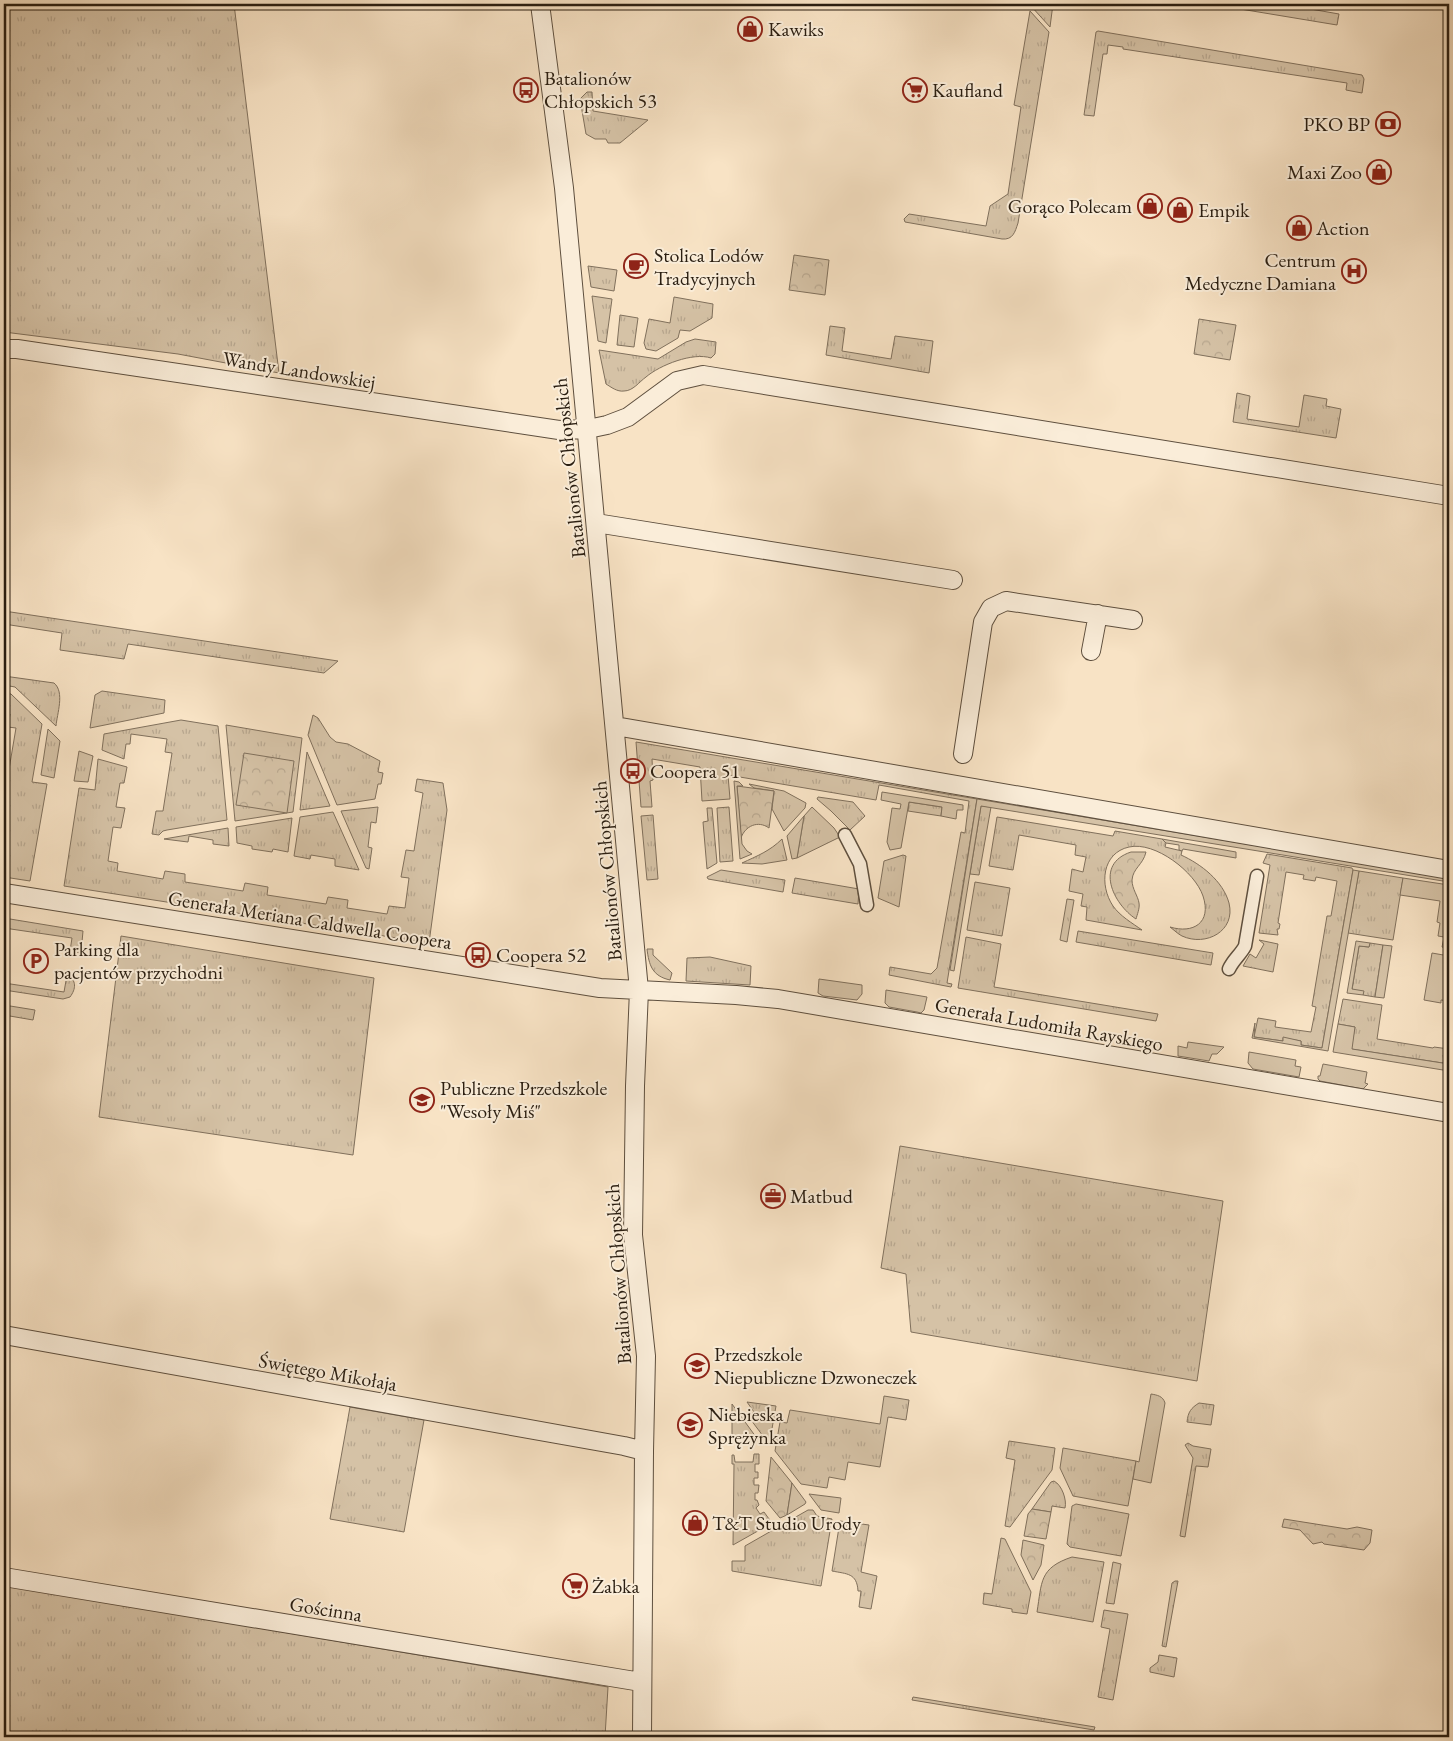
<svg xmlns="http://www.w3.org/2000/svg" width="1453" height="1741" font-family="'EB Garamond',serif">
<defs>
<pattern id="grass-tufts" width="24" height="20" patternUnits="userSpaceOnUse" patternTransform="scale(1.25)"><rect width="24" height="20" fill="#d5c2a6"/><path d="M3 7l-1-3M5 7V3M7 7l1-3M15 17l-1-3M17 17v-4M19 17l1-3" fill="none" stroke="#b7a68e"/></pattern>
<pattern id="park-crowns" width="20" height="18" patternUnits="userSpaceOnUse" patternTransform="scale(1.25)"><rect width="20" height="18" fill="#d5c2a6"/><path d="M2 6a3 3 0 1 1 6 0M12 15a3 3 0 1 1 6 0" fill="none" stroke="#b7a68e"/></pattern>
</defs>
<rect width="100%" height="100%" fill="#f8e3c5"/>
<filter id="stains"><feTurbulence type="fractalNoise" baseFrequency=".004" numOctaves="4"/><feColorMatrix values="0 0 0 0 .2 0 0 0 0 .09 0 0 0 0 .02 0 0 0 .5 -.17"/></filter>
<radialGradient id="worn" r=".72"><stop offset=".6" stop-color="#630" stop-opacity="0"/><stop offset="1" stop-color="#630" stop-opacity=".3"/></radialGradient>
<!-- grass -->
<path fill="url(#grass-tufts)" stroke="#80705c" d="M4,4H234L279,373L178,354L4,332Z
M1031,4H1053L1050,27L1031,6Z
M1210,4H1282L1339,14L1337,25Z
M1030,11L1049,32L1018,223C1015,232 1013,240 1002,239L905,222L904,219L909,214L986,226L990,206L1008,194L1021,107L1014,105Z
M1098,31L1362,75L1364,79L1362,93L1346,90L1347,83L1123,49V47L1108,45L1107,54H1103L1094,116L1084,115L1096,32Z
M587,92H592L593,111L648,120L620,143H608L606,139H595L586,134L580,99Z
M588,266L617,270L614,291L591,287Z
M592,296L612,299L606,343L598,341Z
M674,297L713,304L712,318L690,331L680,330L678,338L656,351L646,349L644,343L649,319L670,323Z
M620,315L638,318L634,347L617,345Z
M830,326L845,328L842,351L891,359L895,336L933,341L929,373L826,355Z
M695,339L716,342L715,354L711,358C693,352 660,365 646,377C639,382 633,391 624,391C617,392 611,387 606,384L599,350L658,359L686,342Z
M1237,393L1250,396L1247,419L1299,427L1304,395L1327,399L1326,406L1341,409L1336,438L1233,422Z
M4,611L338,661L324,673L128,644L124,659L60,650L62,633L4,624Z
M4,676L54,683C65,692 57,714 56,726L15,687L4,685Z
M102,691L165,700L164,713L90,728L95,695Z
M4,693L11,694L42,724L32,782L47,784L30,881L4,877V787H6L16,728L8,727L10,714L4,713Z
M313,715L318,718L330,737L336,742L348,744L380,761L378,772L383,773L381,784H378L375,799L337,805L308,735Z
M181,720L218,726L227,820L167,830L163,831L159,835L152,834L156,811H163L172,753L165,752L167,739L131,734L130,744H126L124,759L102,750L104,734Z
M226,725L302,738L293,812L235,821Z
M48,729L60,741L54,778L41,775Z
M636,742L977,799L947,983L952,984L951,987L889,975L890,967L931,974L937,968L961,832L965,833L969,801L879,785L876,800L728,775L730,799L702,801L700,767L652,759L653,780L650,781L652,807H641Z
M79,751L93,756L88,782L74,781Z
M307,752L330,806L300,810Z
M98,759L127,767L124,783H120L116,807L125,808L121,828L113,827L108,861L118,863L117,871L163,879L165,871L185,874V882L243,891L245,883L268,887L267,895L326,904L328,897L348,900L347,908L387,914L389,906L405,908L409,878L401,877L406,850L414,851L423,793L415,791L417,779L443,783L447,810L429,943L64,886L79,788L95,790Z
M749,784L784,791L806,803L805,808L784,831L772,809L774,791L754,788Z
M818,797L853,802L865,816L850,830L831,811L817,799Z
M909,802L942,807L941,816L908,811Z
M981,806L991,807L979,875L970,874Z
M378,807L376,823L371,822L368,847L372,848L369,869L366,868L341,811Z
M729,807L733,861L720,862L717,808Z
M812,807L834,828L840,837L797,858L804,816Z
M707,808H712L717,863L707,869L703,822L708,821Z
M333,812L359,870L335,866V859L311,855L310,859L294,856L300,817Z
M653,815L658,879L647,880L641,816Z
M997,817L1113,836L1115,831L1162,839L1166,843L1165,847L1182,851L1181,855C1201,864 1223,881 1229,903C1236,931 1206,947 1182,936C1178,934 1174,930 1170,927C1193,934 1212,923 1203,896C1195,872 1155,841 1129,847C1102,853 1099,885 1113,906C1120,916 1132,923 1142,930L1086,920L1087,907L1081,906L1083,894L1069,891L1072,869L1083,872L1086,857L1075,855L1076,845L1019,835L1013,870L989,866Z
M292,818L288,852L273,849L272,852L252,849V846L237,843L236,827Z
M228,828L229,846L213,844V840L189,836L188,842L164,839Z
M782,839L787,860L762,864L742,863C757,856 770,851 782,839Z
M1267,854L1352,868L1353,870L1322,1048L1301,1045V1041L1283,1038V1041L1254,1037L1258,1018L1276,1021L1275,1027L1311,1032L1316,1007L1312,1006L1327,916H1331L1337,881L1316,877L1315,881L1303,879L1304,875L1286,872L1278,923L1280,924L1279,929H1277L1278,935L1259,933L1270,865L1263,863Z
M903,855L906,856L899,907L878,898L884,861Z
M721,870L785,880L783,892L708,879L707,877Z
M1359,871L1403,878L1393,940L1348,933Z
M795,878L859,889L858,904L792,893Z
M975,882L1010,888L1002,936L967,930Z
M1067,899L1074,900L1067,942L1060,940Z
M4,918L83,931L81,953L70,951L72,938L4,928Z
M1078,931L1213,953L1211,965L1076,942Z
M121,936L374,978L353,1155L99,1117Z
M966,937L1001,944L994,987L1158,1014L1156,1021L958,988Z
M1259,940L1278,944L1273,972L1243,966L1250,954L1256,958L1264,944Z
M1370,943L1383,945L1375,997L1363,995V992L1352,990L1359,946L1369,947Z
M647,949H653V955L672,973L670,980C652,976 649,965 647,949Z
M710,957L751,966L750,985L686,981L687,958Z
M67,975C77,980 76,989 70,997L63,999L4,990V983L64,992Z
M1343,999L1382,1005L1377,1039L1433,1048L1434,1047L1449,1049V1064L1351,1049L1355,1027L1338,1024Z
M4,1005L35,1010L33,1020L4,1015Z
M900,1146L1223,1201L1197,1381L911,1332L906,1274L881,1268Z
M884,1396L909,1400L906,1420L888,1417L880,1467L848,1462L845,1480L829,1477L827,1488L801,1484L775,1451L780,1422L787,1423L790,1410L880,1424Z
M747,1402L776,1406L770,1440H766L748,1416L754,1412Z
M1199,1403L1214,1405L1211,1425L1187,1422C1188,1412 1191,1408 1199,1403Z
M732,1404L756,1437L734,1438V1444H732Z
M350,1407L424,1420L404,1532L330,1519Z
M1009,1441L1055,1448L1052,1470L1010,1527L1005,1526L1015,1460L1006,1458Z
M1188,1443L1193,1446L1211,1449L1208,1467L1196,1466L1185,1537L1180,1536L1193,1458L1185,1445Z
M1063,1448L1136,1461L1128,1506L1073,1496L1060,1468Z
M754,1454H759V1464H755V1472H758V1478H754V1485H759L758,1493H755V1500H757L759,1505L756,1508L760,1514L764,1512L772,1523L733,1545L734,1464H732V1455H734L735,1462H753Z
M1054,1481C1062,1485 1067,1500 1065,1508L1052,1506L1051,1512L1032,1509L1051,1482Z
M809,1494L841,1498L839,1513L821,1510Z
M1076,1504L1129,1514L1121,1556L1070,1547L1067,1544L1072,1506Z
M808,1510H813L817,1516L832,1519L821,1586L732,1571V1561H745V1546Z
M840,1521L869,1525L861,1572L877,1576L871,1609L859,1607L861,1591H858C857,1573 847,1574 832,1571Z
M1001,1538L1005,1539L1031,1592L1027,1614L1012,1612V1609L983,1604L984,1593L992,1594Z
M1072,1557L1104,1562L1093,1622L1037,1612C1042,1582 1039,1568 1072,1557Z
M1113,1562L1121,1564L1114,1604L1106,1603Z
M1175,1581H1178L1166,1647L1162,1646L1172,1583Z
M4,1585L608,1687L605,1737H4Z
M1104,1610L1128,1614L1113,1700L1098,1697L1110,1629L1101,1627Z
M1159,1655L1177,1658L1174,1677L1150,1672V1668L1158,1662Z
M913,1697L1095,1727L1094,1730L912,1700Z"/>
<!-- park -->
<path fill="url(#park-crowns)" stroke="#80705c" d="M794,255L829,260L825,295L789,290Z
M1199,319L1236,325L1230,360L1194,354Z
M244,753L294,761L287,813L236,805Z
M737,786L774,791L769,828C758,820 745,826 741,838Z
M1131,852H1146C1143,865 1133,868 1132,880C1132,889 1138,896 1139,903C1140,908 1137,915 1136,919C1113,904 1094,864 1131,852Z
M771,1457L792,1483L787,1515L780,1518L766,1501Z
M1032,1509L1051,1512L1046,1539L1024,1536L1028,1514Z
M1284,1519L1347,1529L1357,1527L1372,1530L1370,1543L1364,1550L1324,1544L1322,1542L1313,1544L1300,1530L1282,1527Z
M1023,1540L1044,1545L1041,1565L1033,1580L1021,1555Z"/>
<!-- garden -->
<path fill="#d5c2a6" stroke="#80705c" d="M734,781L739,782L743,786H737L742,844L747,851L752,854L740,859Z
M882,792L963,805V810H957L956,819L941,816L942,807L909,802L901,848L890,850L887,842L892,808L900,809L901,804L881,800Z
M977,799L1449,878V882L981,806L954,971L950,970Z
M804,816L797,858L792,859L787,836Z
M1162,839L1236,852V858L1183,849L1182,851L1179,850V845L1166,843Z
M1353,870L1359,871L1328,1051L1252,1038L1255,1023L1254,1037L1283,1041V1037L1301,1041V1045L1322,1048Z
M1403,878L1449,885V949L1442,947L1444,937L1438,936L1440,923L1437,922L1440,901L1400,895Z
M1356,941L1370,943L1369,947L1359,946L1352,989L1364,991L1363,995L1347,993Z
M1383,945L1392,946L1384,998L1375,997Z
M1432,953L1449,956V1001L1441,1000V1003L1424,1000Z
M819,979L862,985V994L857,1000L823,996L818,993Z
M886,990L927,997L924,1010L921,1013L917,1012L889,1007L885,1003Z
M1338,1024L1355,1027L1352,1049L1449,1064V1071L1333,1052Z
M1188,1042L1224,1047L1217,1054H1212L1209,1061L1178,1056V1046L1187,1048Z
M1249,1052L1296,1060L1295,1066L1301,1067L1299,1077L1253,1069L1248,1063Z
M1323,1064L1367,1072L1365,1083L1368,1084L1363,1089L1320,1081L1318,1079V1076H1320Z
M1151,1394C1157,1395 1163,1396 1165,1403L1151,1483L1133,1479L1136,1461L1139,1462Z
M792,1483L806,1502L805,1504L787,1515Z"/>
<g fill="none" stroke-linecap="round" stroke-linejoin="round">
<defs>
<path id="pedestrian" d="M845,835L860,864L867,905
M1229,969C1233,960 1241,954 1245,946L1257,876"/>
<path id="minor" d="M540,4L564,188L639,990L635,1086L633,1235L646,1356L644,1451L642,1737
M4,349H17L559,430L588,429L607,425L628,417L677,381L703,375L1449,496
M596,523L953,580
M1091,651L1098,614
M615,726L1449,870
M963,754L983,622L991,608L1006,601L1133,620
M4,893L600,988L736,995L778,999L1449,1113
M4,1335L624,1446L644,1451
M4,1577L641,1682"/>
</defs>
<!-- pedestrian casing -->
<use href="#pedestrian" stroke="#5e4f3e" stroke-width="15"/>
<!-- minor casing -->
<use href="#minor" stroke="#5e4f3e" stroke-width="20"/>
<!-- pedestrian -->
<use href="#pedestrian" stroke="#faedd9" stroke-width="12"/>
<!-- minor -->
<use href="#minor" stroke="#faedd9" stroke-width="18"/>
</g>
<!-- icons -->
<defs>
<symbol id="shop-ring" viewBox="-11 -11 22 22"><circle r="9.5" fill="#faedd9" stroke="#8f2418" stroke-width="1.5"/><path d="M-5-2.5h2.3a2.7 3.5 0 0 1 5.4 0H5L5.5 6h-11ZM-1.5-2.5h3a1.5 2.3 0 0 0-3 0Z" fill="#8f2418"/></symbol>
<symbol id="bus-ring" viewBox="-11 -11 22 22"><circle r="9.5" fill="#faedd9" stroke="#8f2418" stroke-width="1.5"/><path d="M-5-6H5V4H4V6H2V4H-2V6H-4V4H-5ZM-3.5-4V0h7V-4ZM-3.5 1.2v1.5H-2V1.2ZM2 1.2v1.5H3.5V1.2Z" fill="#8f2418"/></symbol>
<symbol id="supermarket-ring" viewBox="-11 -11 22 22"><circle r="9.5" fill="#faedd9" stroke="#8f2418" stroke-width="1.5"/><path d="M-6-5.5h2.5l.6 2H6L4.5 2H-2.5L-4.4-4H-6ZM-1.5 3.2a1.3 1.3 0 1 0 .1 0ZM3 3.2a1.3 1.3 0 1 0 .1 0Z" fill="#8f2418"/></symbol>
<symbol id="bank-ring" viewBox="-11 -11 22 22"><circle r="9.5" fill="#faedd9" stroke="#8f2418" stroke-width="1.5"/><path d="M-6-4H6V4H-6ZM0-2.3a2.3 2.3 0 1 0 0 4.6a2.3 2.3 0 1 0 0-4.6Z" fill="#8f2418"/></symbol>
<symbol id="cafe-ring" viewBox="-11 -11 22 22"><circle r="9.5" fill="#faedd9" stroke="#8f2418" stroke-width="1.5"/><path d="M-5.5-4.5H6V0H3Q3 3.5 0 3.5H-2.5Q-5.5 3.5-5.5 0ZM3-3.2v2h1.7v-2ZM-6 4.5H4V6H-6Z" fill="#8f2418"/></symbol>
<symbol id="hospital-ring" viewBox="-11 -11 22 22"><circle r="9.5" fill="#faedd9" stroke="#8f2418" stroke-width="1.5"/><path d="M-5-5h3v3.5h4V-5h3V5h-3V1.5h-4V5h-3Z" fill="#8f2418"/></symbol>
<symbol id="parking-ring" viewBox="-11 -11 22 22"><circle r="9.5" fill="#faedd9" stroke="#8f2418" stroke-width="1.5"/><path d="M-3.5-5.5H1a3.5 3.5 0 0 1 0 7H-1V5.5H-3.5ZM-1-3.4V-.6H.8a1.4 1.4 0 0 0 0-2.8Z" fill="#8f2418"/></symbol>
<symbol id="school-ring" viewBox="-11 -11 22 22"><circle r="9.5" fill="#faedd9" stroke="#8f2418" stroke-width="1.5"/><path d="M0-5L7-2L0 1L-7-2ZM-4 1L0 2.5L4 1V4Q0 6-4 4Z" fill="#8f2418"/></symbol>
<symbol id="office-ring" viewBox="-11 -11 22 22"><circle r="9.5" fill="#faedd9" stroke="#8f2418" stroke-width="1.5"/><path d="M-6-3h4V-5.5h4V-3h4V5H-6ZM-1-4.5V-3h2v-1.5ZM-6 0V1H6V0Z" fill="#8f2418"/></symbol>
</defs>
<g fill-rule="evenodd">
<use href="#shop-ring" x="736" y="15" width="28" height="28"/>
<use href="#bus-ring" x="512" y="76" width="28" height="28"/>
<use href="#supermarket-ring" x="901" y="76" width="28" height="28"/>
<use href="#bank-ring" x="1374" y="110" width="28" height="28"/>
<use href="#shop-ring" x="1365" y="158" width="28" height="28"/>
<use href="#shop-ring" x="1136" y="192" width="28" height="28"/>
<use href="#shop-ring" x="1166" y="196" width="28" height="28"/>
<use href="#shop-ring" x="1285" y="214" width="28" height="28"/>
<use href="#cafe-ring" x="622" y="252" width="28" height="28"/>
<use href="#hospital-ring" x="1340" y="257" width="28" height="28"/>
<use href="#bus-ring" x="619" y="757" width="28" height="28"/>
<use href="#bus-ring" x="464" y="941" width="28" height="28"/>
<use href="#parking-ring" x="22" y="947" width="28" height="28"/>
<use href="#school-ring" x="408" y="1086" width="28" height="28"/>
<use href="#office-ring" x="759" y="1182" width="28" height="28"/>
<use href="#school-ring" x="683" y="1352" width="28" height="28"/>
<use href="#school-ring" x="676" y="1411" width="28" height="28"/>
<use href="#shop-ring" x="681" y="1509" width="28" height="28"/>
<use href="#supermarket-ring" x="561" y="1572" width="28" height="28"/>
</g>
<g text-anchor="middle" dominant-baseline="central" stroke-width="4" stroke-linejoin="round" paint-order="stroke">
<!-- poi labels -->
<g font-size="20" fill="#2a1e11" stroke="#faedd9" text-anchor="start">
<text x="768" y="29">Kawiks</text>
<text x="544" y="78">Batalionów<tspan x="544" dy="23">Chłopskich 53</tspan></text>
<text x="932" y="90">Kaufland</text>
<text x="1370" y="124" text-anchor="end">PKO BP</text>
<text x="1362" y="172" text-anchor="end">Maxi Zoo</text>
<text x="1132" y="206" text-anchor="end">Gorąco Polecam</text>
<text x="1198" y="210">Empik</text>
<text x="1316" y="228">Action</text>
<text x="654" y="255">Stolica Lodów<tspan x="654" dy="23">Tradycyjnych</tspan></text>
<text x="1336" y="260" text-anchor="end">Centrum<tspan x="1336" dy="23">Medyczne Damiana</tspan></text>
<text x="650" y="771">Coopera 51</text>
<text x="54" y="949">Parking dla<tspan x="54" dy="23">pacjentów przychodni</tspan></text>
<text x="496" y="955">Coopera 52</text>
<text x="440" y="1088">Publiczne Przedszkole<tspan x="440" dy="23">"Wesoły Miś"</tspan></text>
<text x="790" y="1196">Matbud</text>
<text x="714" y="1354">Przedszkole<tspan x="714" dy="23">Niepubliczne Dzwoneczek</tspan></text>
<text x="708" y="1414">Niebieska<tspan x="708" dy="23">Sprężynka</tspan></text>
<text x="712" y="1523">T&amp;T Studio Urody</text>
<text x="592" y="1586">Żabka</text>
</g>
<!-- street labels -->
<g font-size="20" fill="#2a1e11" stroke="#faedd9">
<text transform="translate(299 370) rotate(9)">Wandy Landowskiej</text>
<text transform="translate(569 468) rotate(-96)">Batalionów Chłopskich</text>
<text transform="translate(607 871) rotate(-95)">Batalionów Chłopskich</text>
<text transform="translate(310 920) rotate(9)">Generała Meriana Caldwella Coopera</text>
<text transform="translate(1049 1024) rotate(10)">Generała Ludomiła Rayskiego</text>
<text transform="translate(618 1274) rotate(-94)">Batalionów Chłopskich</text>
<text transform="translate(328 1372) rotate(10)">Świętego Mikołaja</text>
<text transform="translate(326 1609) rotate(9)">Gościnna</text>
</g>
</g>
<!-- margin -->
<rect width="1453" height="1741" fill="none" stroke="#f8e3c5" stroke-width="20"/>
<rect x="5" y="5" width="1443" height="1731" fill="none" stroke="#2a1e11" stroke-width="2.5"/>
<rect x="10" y="10" width="1433" height="1721" fill="none" stroke="#2a1e11"/>
<rect width="100%" height="100%" filter="url(#stains)"/>
<rect width="100%" height="100%" fill="url(#worn)"/>
</svg>
